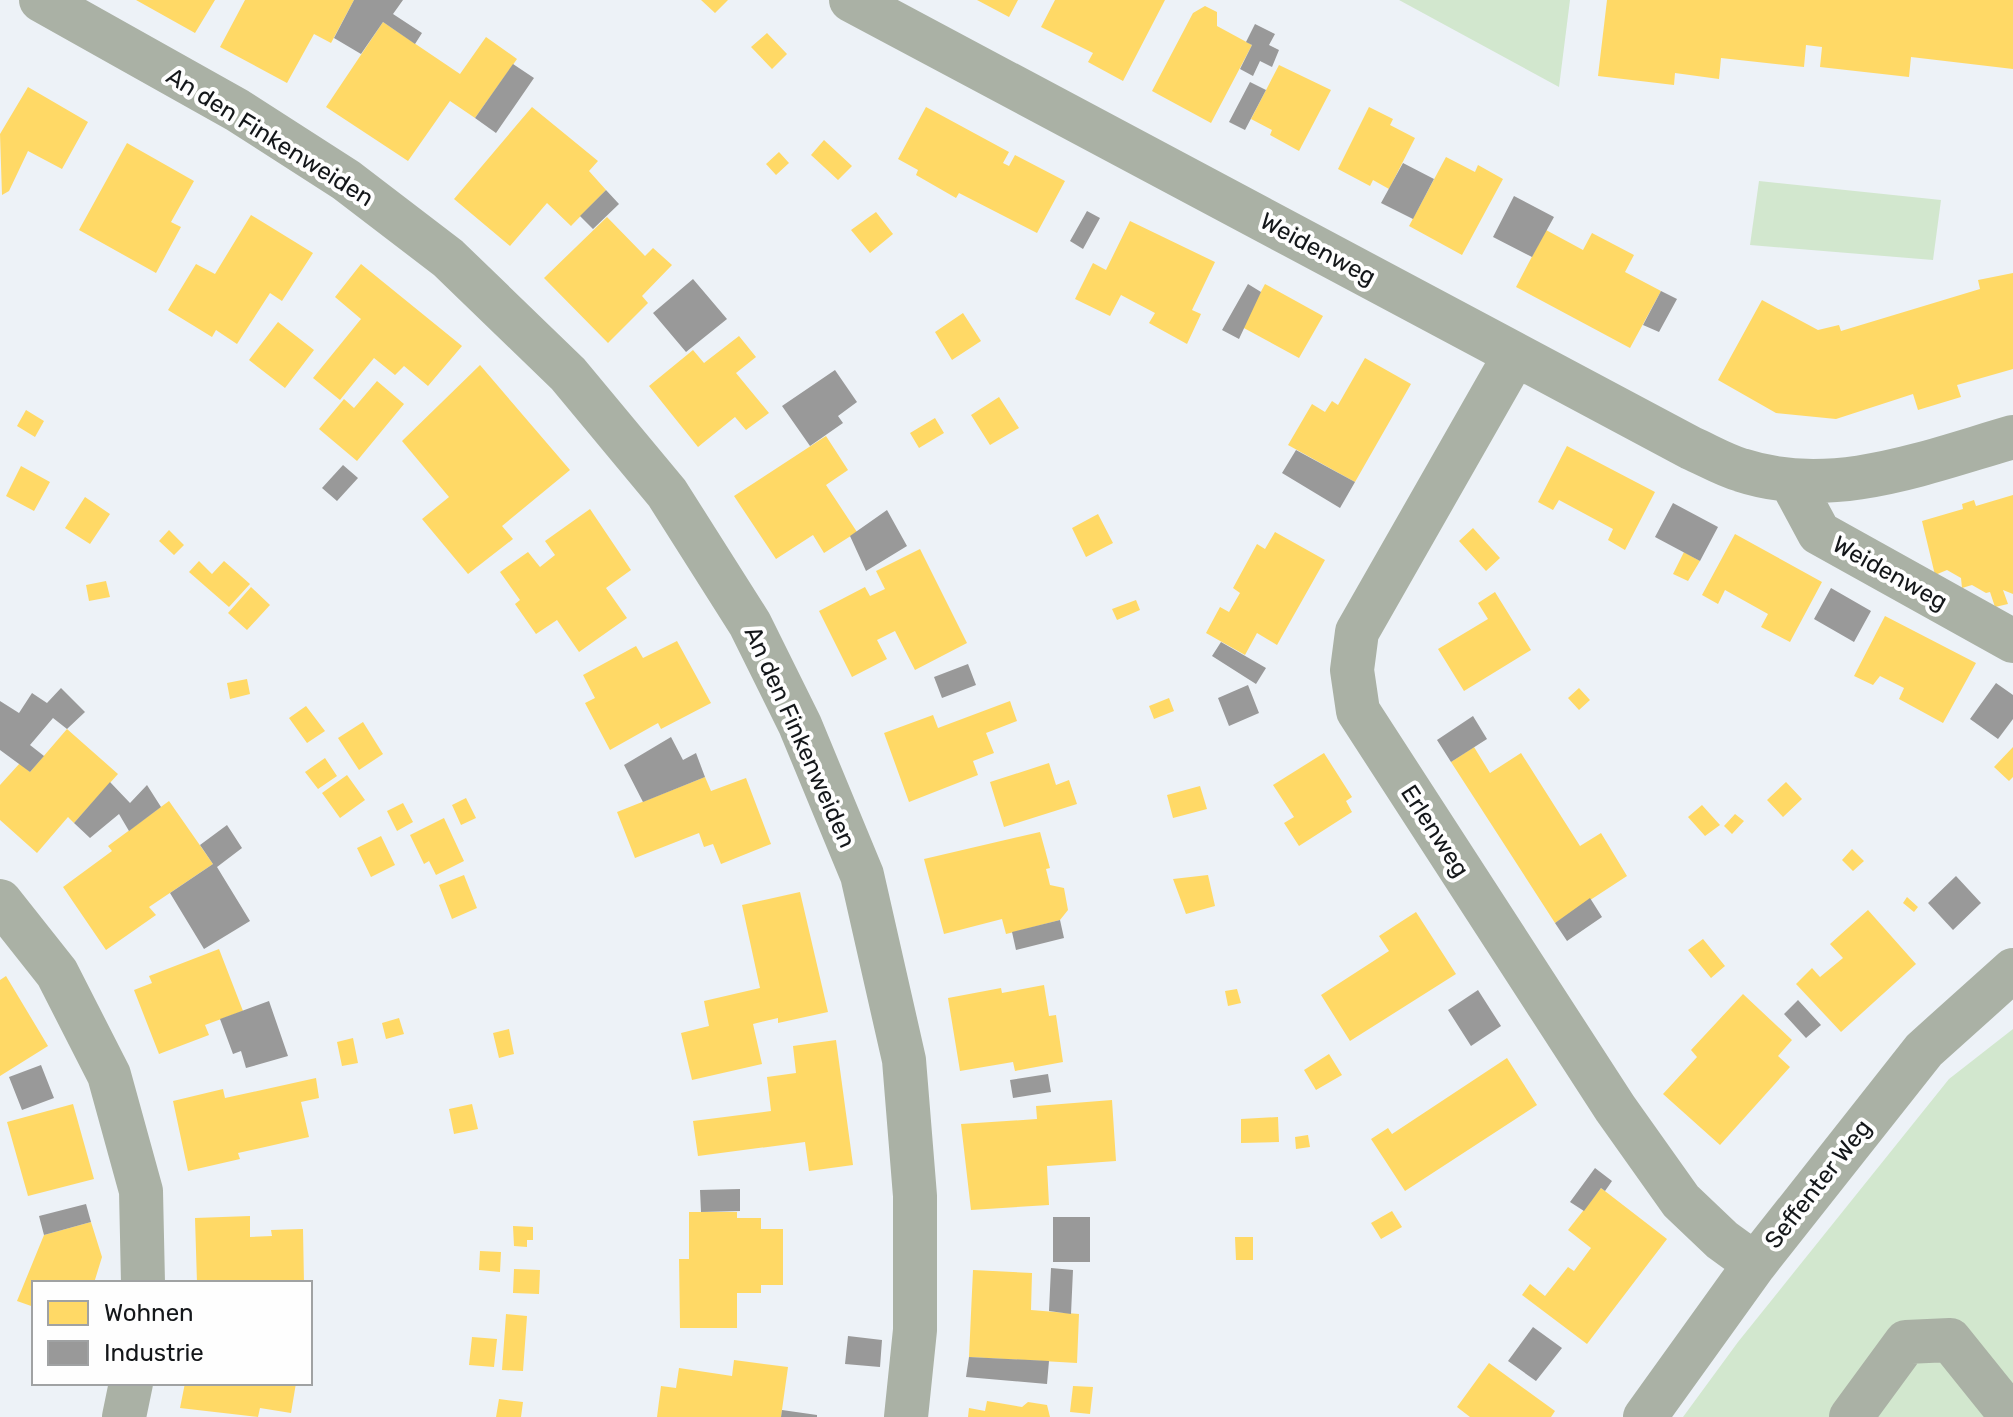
<svg xmlns="http://www.w3.org/2000/svg" width="2013" height="1417" font-family="Rubik,sans-serif">
<rect width="100%" height="100%" fill="#edf2f7"/>
<!-- green -->
<path fill="#d2e7ce" d="M1399,0H1570L1559,87Z
M1759,181L1941,200L1933,260L1750,245Z
M2013,1029V1417H1683L1738,1342L1949,1079Z"/>
<!-- homes -->
<path fill="#ffd966" d="M136,0H215L195,33Z
M245,0H354L331,43L314,34L287,83L220,47Z
M701,0H728L715,13Z
M977,0H1018L1009,17Z
M1055,0H1165L1123,81L1088,62L1093,53L1041,27Z
M1607,0H2013V69L1911,57L1909,77L1820,67L1822,47L1806,45L1804,67L1721,58L1719,79L1675,73L1674,85L1598,76Z
M1205,6L1217,12V26L1252,45L1211,123L1152,91L1193,13Z
M383,22L460,74L486,37L517,59L475,118L450,101L408,161L326,107Z
M767,33L787,54L772,69L751,47Z
M1279,65L1331,90L1299,151L1270,135L1272,130L1251,119Z
M28,87L88,122L62,169L28,151L9,191L2,195L0,134Z
M532,107L598,161L589,171L606,190L571,226L547,203L510,246L454,199Z
M926,107L1009,152L1003,163L1009,166L1015,155L1065,181L1037,233L959,193L956,198L916,175L918,170L898,159Z
M1369,107L1393,119L1390,125L1415,138L1389,189L1373,180L1370,186L1338,169Z
M824,140L852,166L838,180L811,155Z
M127,143L194,181L171,222L181,227L156,273L79,230Z
M779,152L789,163L776,175L766,164Z
M1446,157L1475,172L1478,165L1503,179L1462,255L1409,226Z
M876,212L893,234L870,253L851,230Z
M251,215L313,253L282,301L270,293L237,344L216,330L212,337L168,310L196,264L215,274Z
M607,217L645,256L653,248L672,265L642,296L648,303L608,343L544,278Z
M1130,221L1215,262L1192,310L1201,314L1187,344L1149,323L1155,313L1121,295L1110,316L1075,299L1093,263L1106,270Z
M1546,230L1583,250L1592,233L1634,255L1625,272L1661,291L1630,348L1516,287Z
M361,264L462,346L428,386L404,366L395,375L374,358L340,400L313,378L361,319L335,297Z
M2013,273V369L1957,385L1961,397L1918,410L1913,394L1836,419L1776,413L1718,380L1762,300L1818,330L1839,325L1841,331L1980,289L1978,280Z
M1265,284L1323,316L1299,358L1242,327Z
M963,313L981,341L952,360L935,332Z
M278,322L314,350L285,388L249,360Z
M739,336L756,357L736,373L769,413L746,430L735,417L698,447L649,386L693,350L704,363Z
M1365,358L1411,384L1355,482L1288,445L1312,404L1325,412L1332,401L1338,405Z
M480,365L570,470L502,526L513,539L468,574L422,519L449,497L402,441Z
M377,381L404,404L357,461L319,429L344,399L354,408Z
M999,397L1019,428L990,445L971,415Z
M26,410L44,421L35,437L17,426Z
M935,418L944,433L919,448L910,433Z
M826,436L848,470L826,485L857,532L824,553L813,535L776,559L734,496Z
M1567,446L1655,492L1625,550L1608,540L1613,529L1559,500L1553,510L1538,502Z
M21,466L50,482L34,511L6,496Z
M2013,495V594L2003,590L2008,604L1995,607L1990,592L1986,593L1972,585L1962,588L1961,578L1947,570L1935,575L1922,521L1963,509L1962,504L1974,500L1976,506Z
M85,497L110,514L90,544L65,528Z
M590,509L631,570L606,588L627,618L579,652L557,620L536,634L515,604L520,600L500,572L528,552L540,567L555,555L545,541Z
M1098,514L1113,543L1086,557L1072,528Z
M1473,528L1500,558L1486,571L1459,541Z
M169,530L184,545L174,555L159,541Z
M1275,532L1325,560L1277,645L1257,633L1245,655L1206,633L1220,607L1229,612L1240,593L1233,588L1257,544L1265,549Z
M1735,534L1822,582L1790,642L1761,627L1768,614L1725,590L1718,604L1702,595Z
M920,549L967,643L915,670L895,631L877,640L887,659L852,677L819,611L865,587L870,596L885,589L876,571Z
M1684,552L1700,561L1688,581L1673,574Z
M199,561L212,574L224,561L250,584L229,607L189,572Z
M106,581L110,597L89,601L86,585Z
M251,587L270,605L247,630L228,613Z
M1495,592L1531,650L1464,691L1438,649L1488,619L1478,603Z
M1136,600L1140,610L1117,620L1112,609Z
M1885,616L1976,663L1943,723L1899,699L1904,688L1880,676L1873,685L1854,676Z
M677,641L711,703L661,729L658,723L610,750L585,703L595,698L583,675L636,646L643,658Z
M247,679L250,694L230,699L227,683Z
M1579,688L1590,700L1579,710L1568,698Z
M1169,698L1174,711L1154,719L1149,706Z
M1010,701L1017,721L986,733L994,753L973,761L978,775L909,802L884,733L933,715L938,728Z
M306,706L325,731L307,743L289,718Z
M363,722L383,754L359,770L338,738Z
M67,729L118,774L74,823L68,817L37,853L0,820V785L20,763L30,772Z
M1474,747L1490,773L1521,753L1580,846L1601,833L1627,876L1555,923L1451,762Z
M2013,747V777L2009,781L1994,767Z
M1324,753L1352,797L1346,801L1352,812L1299,846L1284,823L1294,817L1273,785Z
M325,758L337,776L318,789L305,772Z
M1049,763L1056,785L1069,780L1077,804L1004,827L990,782Z
M347,775L365,800L340,818L322,793Z
M705,777L711,791L746,778L771,844L721,864L713,844L704,847L699,833L635,858L617,812Z
M1786,782L1802,799L1783,817L1767,800Z
M1200,786L1207,809L1173,818L1167,795Z
M466,798L476,818L461,825L452,805Z
M169,801L213,864L149,907L156,915L106,950L63,887L112,851L108,846Z
M403,803L413,822L397,831L387,811Z
M1702,805L1720,825L1705,836L1688,817Z
M1735,814L1744,821L1732,834L1724,826Z
M444,818L464,861L436,875L429,861L424,864L410,835Z
M1040,832L1050,868L1046,869L1050,885L1064,888L1068,910L1060,920L1006,934L1002,919L944,934L924,859Z
M381,836L395,865L371,877L357,848Z
M1852,849L1864,861L1853,871L1842,860Z
M464,875L477,908L452,919L439,885Z
M1208,875L1215,906L1186,914L1173,879Z
M800,892L828,1012L778,1023V1018L753,1024L762,1064L692,1080L681,1033L709,1026L704,1001L760,988L742,905Z
M1907,897L1918,907L1914,912L1903,903Z
M1868,910L1916,964L1841,1032L1796,984L1812,968L1820,977L1843,958L1830,944Z
M1416,912L1456,974L1350,1041L1321,995L1389,951L1379,936Z
M1703,939L1725,966L1711,978L1688,950Z
M219,949L243,1011L205,1025L209,1035L159,1054L134,990L152,983L149,976Z
M6,976L48,1046L0,1076V980Z
M1044,985L1049,1016L1056,1015L1063,1062L1015,1071L1013,1062L960,1071L948,998L1001,988L1002,993Z
M1237,989L1241,1003L1228,1006L1225,991Z
M1743,994L1792,1040L1778,1056L1790,1067L1720,1145L1663,1094L1697,1057L1691,1050Z
M399,1018L404,1034L386,1039L382,1023Z
M509,1029L514,1054L499,1058L493,1033Z
M353,1038L358,1063L342,1066L337,1042Z
M836,1040L853,1165L809,1171L805,1142L698,1156L693,1121L771,1111L767,1077L796,1073L793,1046Z
M1329,1054L1342,1075L1316,1090L1304,1070Z
M1507,1058L1537,1105L1405,1191L1371,1139L1388,1128L1392,1134Z
M316,1078L319,1098L301,1102L309,1137L238,1153L240,1159L188,1171L173,1101L223,1089L225,1098Z
M1112,1100L1116,1161L1047,1166L1049,1205L971,1210L961,1124L1037,1119L1036,1106Z
M73,1104L94,1179L28,1196L7,1122Z
M472,1104L478,1129L454,1134L449,1109Z
M1278,1117L1279,1142L1241,1143V1119Z
M1308,1135L1310,1147L1296,1149L1295,1137Z
M1601,1188L1667,1239L1587,1344L1522,1295L1530,1284L1545,1296L1568,1267L1574,1271L1591,1248L1568,1230Z
M1392,1211L1402,1227L1381,1239L1371,1223Z
M689,1212H737V1218H761V1229H783V1285H761V1293H737V1328H680L679,1259H689Z
M250,1216V1237L272,1236L271,1230L303,1229L304,1283H197L195,1218Z
M91,1222L102,1257L94,1283H34V1307L17,1301L44,1235Z
M513,1226L533,1227V1240H527V1247L514,1246Z
M1235,1237H1253V1260H1236Z
M480,1251L501,1252L500,1272L479,1270Z
M514,1269L540,1270L539,1294L513,1293Z
M973,1270L1032,1273L1031,1310L1079,1314L1077,1363L969,1357Z
M506,1314L527,1316L523,1371L502,1370Z
M472,1337L497,1339L494,1367L469,1365Z
M734,1360L788,1367L781,1417H657L661,1386L676,1388L679,1368L732,1376Z
M1489,1363L1555,1411L1551,1417H1470L1457,1407Z
M185,1383H296L291,1413L260,1408L258,1417L180,1408Z
M1073,1386L1093,1387L1090,1414L1070,1412Z
M499,1399L523,1402L521,1417H496Z
M987,1401L1022,1407L1028,1402L1047,1405L1050,1417H968L969,1408L985,1411Z"/>
<!-- industry -->
<path fill="#999" d="M354,0H403L393,14L422,33L415,44L383,22L361,54L334,38Z
M1255,24L1275,34L1269,45L1279,50L1272,67L1260,61L1253,76L1240,69L1252,45L1246,42Z
M513,64L534,78L496,133L475,118Z
M1250,82L1266,90L1245,130L1229,122Z
M1403,163L1434,179L1413,219L1381,203Z
M606,190L619,204L593,229L580,216Z
M1514,196L1554,217L1532,257L1493,237Z
M1087,211L1100,218L1083,249L1070,241Z
M693,279L727,319L686,352L653,313Z
M1248,284L1261,292L1239,339L1222,330Z
M1661,291L1677,299L1659,332L1643,325Z
M835,370L857,402L838,416L843,423L810,446L782,406Z
M1296,450L1355,482L1340,508L1282,473Z
M343,465L358,478L337,501L322,488Z
M1673,503L1718,527L1700,561L1655,537Z
M887,510L907,546L866,571L850,536Z
M1831,588L1871,611L1854,642L1814,619Z
M1221,642L1266,668L1256,684L1212,656Z
M968,664L976,685L942,698L934,677Z
M1996,683L2013,695V719L1998,739L1970,719Z
M1248,685L1259,713L1229,726L1218,698Z
M61,688L85,712L67,729L53,718L30,745L44,756L30,772L0,750V701L19,713L32,693L47,703Z
M1473,716L1487,739L1451,762L1437,740Z
M671,737L683,760L696,753L705,777L643,802L624,765Z
M110,782L130,803L147,785L161,807L129,831L119,814L90,838L74,823Z
M227,825L242,848L217,867L250,921L204,949L170,893L213,864L200,845Z
M1956,876L1981,903L1953,930L1928,903Z
M1590,898L1602,917L1567,941L1555,923Z
M1060,920L1064,938L1016,950L1012,932Z
M1478,990L1501,1026L1471,1046L1448,1010Z
M1798,1000L1821,1025L1806,1038L1784,1014Z
M269,1001L288,1056L246,1068L241,1051L233,1054L220,1019Z
M41,1065L54,1098L22,1110L9,1077Z
M1048,1074L1051,1092L1013,1098L1010,1080Z
M1595,1168L1612,1181L1605,1191L1601,1188L1584,1211L1570,1202Z
M740,1189V1211L701,1212L700,1190Z
M86,1204L91,1222L44,1235L39,1216Z
M1053,1217H1090V1262H1053Z
M1051,1268L1073,1270L1071,1314L1049,1311Z
M1533,1327L1562,1348L1536,1381L1508,1361Z
M848,1336L882,1340L880,1367L845,1364Z
M969,1357L1049,1361L1047,1384L966,1377Z
M782,1410L817,1415V1417H781Z"/>
<g fill="none" stroke-linecap="round" stroke-linejoin="round">
<!-- minor -->
<path stroke="#aab1a5" stroke-width="44" d="M41,0L237,110L346,180L448,258L568,374L667,493L750,624L800,725L862,875L904,1060L915,1196V1330L906,1417
M851,0L1691,448C1707,455 1724,465 1741,470C1832,500 1926,462 2013,437
M1515,355L1357,632L1352,670L1358,711L1615,1108L1681,1201L1722,1240L1755,1264
M1791,481L1819,533L2013,641
M0,901L57,973L109,1075L141,1191L143,1283
M124,1417L131,1383
M1645,1417L1755,1264L1924,1050L2013,970
M1851,1417L1906,1342L1950,1340L2012,1417"/>
</g>
<g text-anchor="middle" dominant-baseline="central" stroke-width="8" stroke-linejoin="round" paint-order="stroke">
<!-- street labels -->
<g font-size="24" fill="#14171a" stroke="#fefefe">
<text transform="translate(270 137) rotate(32)">An den Finkenweiden</text>
<text transform="translate(1318 249) rotate(28)">Weidenweg</text>
<text transform="translate(1890 573) rotate(29)">Weidenweg</text>
<text transform="translate(800 737) rotate(66)">An den Finkenweiden</text>
<text transform="translate(1435 831) rotate(57)">Erlenweg</text>
<text transform="translate(1818 1184) rotate(-52)">Seffenter Weg</text>
</g>
</g>
<!-- legend -->
<rect x="32" y="1281" width="280" height="104" fill="#fefefe" stroke="#a0a2a3" stroke-width="2"/>
<rect x="48" y="1301" width="40" height="24" fill="#ffd966" stroke="#a0a2a3" stroke-width="2"/>
<text x="104" y="1321" font-size="24" fill="#14171a">Wohnen</text>
<rect x="48" y="1341" width="40" height="24" fill="#999999" stroke="#a0a2a3" stroke-width="2"/>
<text x="104" y="1361" font-size="24" fill="#14171a">Industrie</text>
</svg>
